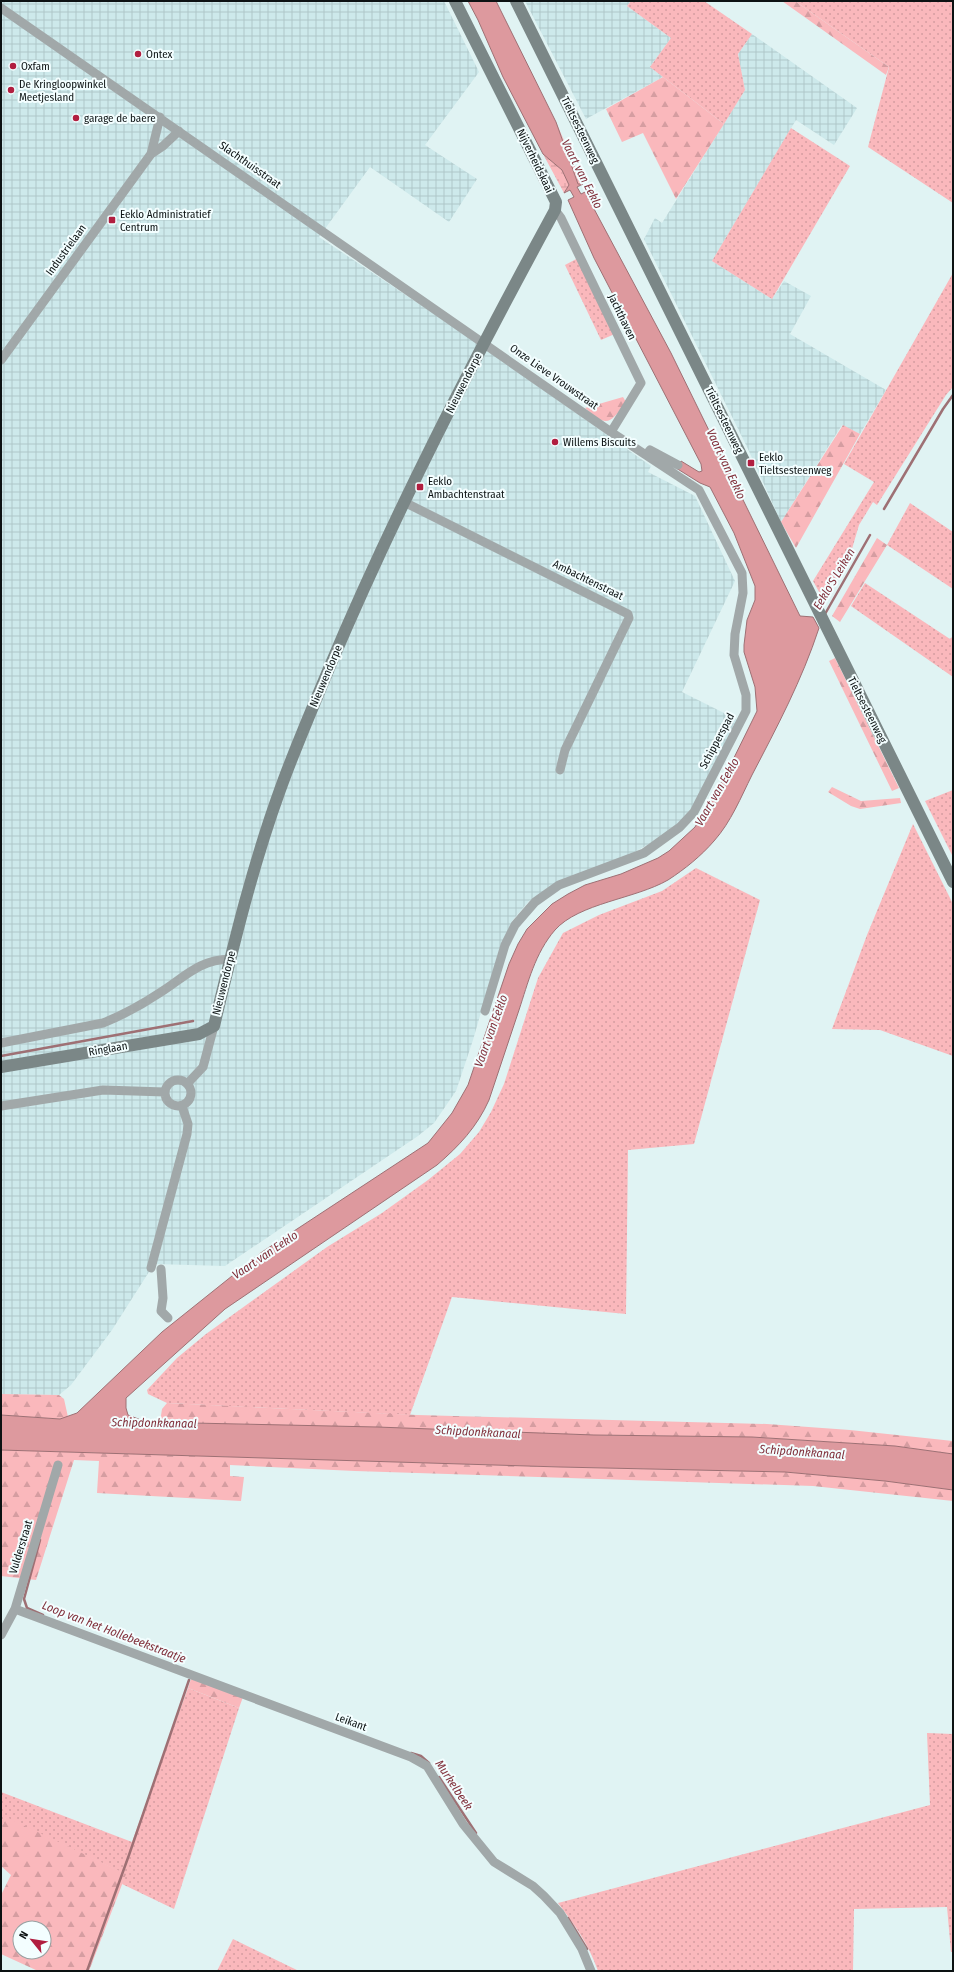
<svg xmlns="http://www.w3.org/2000/svg" width="954" height="1972" font-family="'Fira Sans Condensed',sans-serif">
<defs>
<pattern id="industrial-grid" width="8" height="8" patternUnits="userSpaceOnUse"><rect width="8" height="8" fill="#cde9eb"/><path d="M0 4h8M4 0v8" fill="none" stroke="#afc7c9"/></pattern>
<pattern id="green-dots" width="8" height="8" patternUnits="userSpaceOnUse"><rect width="8" height="8" fill="#fab8bc"/><path d="M2 2h.1M6 6h.1" fill="none" stroke="#d59da1" stroke-width="1.8" stroke-linecap="round"/></pattern>
<pattern id="forest-firs" width="22" height="20" patternUnits="userSpaceOnUse"><rect width="22" height="20" fill="#fab8bc"/><path d="M5 1l3.5 6h-7zM16 11l3.5 6h-7z" fill="#d59da1"/></pattern>
<pattern id="wetland-marsh" width="20" height="14" patternUnits="userSpaceOnUse"><rect width="20" height="14" fill="#fab8bc"/><path d="M1 5h8M5 5V1M11 12h8M15 12V8" fill="none" stroke="#d59da1"/></pattern>
</defs>
<rect width="100%" height="100%" fill="#e0f3f3"/>
<!-- industrial -->
<path fill="url(#industrial-grid)" d="M1,1H444L479,72L425,145L477,179L449,222L370,167L319,237L467,336L651,466L648,472L695,496L735,581L682,692L738,720L693,806L682,820L655,841L627,856L560,882L529,901L512,921L499,950L473,1040L456,1091L434,1123L418,1136L225,1266L154,1264L112,1330L71,1385L59,1395L1,1394Z
M525,1H631L627,6L671,38L650,67L663,77L586,119Z
M752,34L857,108L834,145L796,120L712,261L772,299L784,281L811,296L790,334L886,390L860,434L842,425L781,522L747,447L644,239L655,218L662,223L745,90L738,54Z"/>
<!-- green -->
<path fill="url(#green-dots)" d="M631,1H704L752,34L738,54L745,90L724,124L650,67L671,38L627,6Z
M795,1H953V203L868,147L889,67Z
M791,128L850,166L772,299L712,261Z
M580,257L617,333L601,340L565,265Z
M953,273V387L946,395L877,505L873,502L859,525L849,559L823,599L813,581L874,482L844,464Z
M910,503L953,532V589L887,545Z
M865,583L950,639L953,636V677L851,606Z
M953,790V857L925,801Z
M913,824L953,904V1056L880,1030L832,1029L867,935Z
M696,868L760,900L694,1144L628,1150L626,1314L452,1297L410,1415L167,1403L148,1394L147,1390L177,1358L206,1334L327,1247L382,1213L428,1180L460,1154L479,1132L491,1112L504,1084L538,978L563,933L599,915L662,891Z
M188,1688L239,1708L174,1909L122,1884L125,1874L6,1818L1,1830V1792L132,1842Z
M927,1733L953,1734V1952H951L947,1907L854,1909L853,1971H598C589,1945 575,1925 558,1903L930,1805Z
M233,1939L299,1971H217Z"/>
<!-- forest -->
<path fill="url(#forest-firs)" fill-rule="evenodd" d="M782,1H795L889,67L886,75Z
M663,77L724,124L676,199L643,133L622,142L606,109Z
M623,397L626,402C610,424 607,428 585,408Z
M843,425L860,434L796,548L781,522Z
M877,538L887,545L840,622L832,616Z
M835,658L899,788L892,791L829,661Z
M832,787L861,801L900,798L901,803L860,809L851,806L828,792Z
M1,1394L59,1395L64,1399L68,1417L60,1419L1,1415Z
M167,1403L417,1415L767,1424L850,1430L953,1441V1454L895,1446L752,1437L594,1435L160,1422L162,1409Z
M1,1450L560,1467L785,1472L885,1481L953,1490V1501L813,1486L355,1471L230,1465V1476L244,1477L241,1501L97,1493L99,1461L74,1460L36,1580L1,1576Z
M191,1679L243,1697L239,1708L188,1688Z
M6,1817L126,1874L89,1971H38L1,1954V1895L11,1875L1,1866V1830ZM20,1928H44V1952H20Z"/>
<!-- wetland -->
<path fill="url(#wetland-marsh)" d="M556,122L583,184H578Z
M543,154L562,170L569,185L564,193Z"/>
<!-- water -->
<path fill="#dd999e" stroke="#9e7074" d="M468,1H496L556,122L578,184H583L577,187L581,194L585,192L671,353L800,616L813,617L819,628C802,680 777,727 752,775C741,797 731,822 714,841C701,856 685,869 668,880C635,899 579,903 555,930C535,953 528,983 519,1010C509,1040 499,1070 489,1100C477,1127 459,1146 437,1165L225,1309L126,1398V1408L128,1415L146,1422L377,1427L594,1435L752,1437L895,1446L953,1454V1490L885,1481L785,1472L560,1467L1,1450V1415L60,1419L77,1413L162,1332L262,1252L428,1143L452,1113L468,1085L509,964L518,944L527,929L552,904L568,894L585,885L621,874L658,858L669,851L695,827L725,776L757,711L755,687L744,652V645L747,620L755,600V586L734,533L710,487L700,483L676,468L681,461L699,472L702,471L701,464L594,258L568,200L574,197L570,190L564,193L569,185L562,170L543,154L503,77L478,20Z"/>
<g fill="none" stroke-linecap="round" stroke-linejoin="round">
<!-- stream -->
<path stroke="#9e7074" stroke-width="2.5" d="M884,509L943,409L953,395
M825,614L870,535
M1,1056L193,1021
M40,1540L24,1599L27,1608L43,1615
M411,1753L421,1756L429,1763
M439,1777L476,1833
M568,1918L587,1949
M87,1971L129,1855L189,1680"/>
<!-- street -->
<path stroke="#a1a8a9" stroke-width="9" d="M1,8L611,432L699,490L742,573L743,593L735,634L734,655L746,695V711L694,812L680,827L644,853L559,885L535,902L515,925L505,945L485,1011
M151,154L163,146L179,131
M555,210L561,218L641,383L611,432
M1,360L151,154L160,117
M646,455L650,450L678,465
M404,502L628,614L629,618L565,750L560,770
M1,1043L103,1023C123,1015 143,1004 161,992C186,976 199,960 230,959
M165 1093a13 13 0 1 1 26 0a13 13 0 1 1-26 0Z
M187,1084L203,1067L214,1026
M1,1106L103,1090L165,1092
M151,1268L187,1134L188,1124L182,1106
M161,1269L163,1298L161,1311L168,1318
M15,1609L411,1757L427,1766L463,1824L494,1862L533,1886L544,1896L560,1913L582,1949L591,1971
M1,1635L15,1609L58,1465"/>
<!-- secondary -->
<path stroke="#7b8787" stroke-width="12" d="M516,1L953,882
M1,1067L199,1034L214,1026C233,947 252,867 280,790C295,748 313,707 330,666C396,510 474,359 555,210L556,202L455,1"/>
</g>
<!-- markers -->
<g fill="#b11e40" stroke="#f3feff" stroke-width="1.5">
<circle cx="138" cy="54" r="4"/>
<circle cx="13" cy="66" r="4"/>
<circle cx="11" cy="90" r="4"/>
<circle cx="76" cy="118" r="4"/>
<rect x="108" y="216" width="8" height="8" rx="2"/>
<circle cx="555" cy="442" r="4"/>
<rect x="747" y="459" width="8" height="8" rx="2"/>
<rect x="416" y="483" width="8" height="8" rx="2"/>
</g>
<g text-anchor="middle" dominant-baseline="central" stroke-width="4" stroke-linejoin="round" paint-order="stroke">
<!-- poi labels -->
<g font-size="11" fill="#0c1213" stroke="#f3feff" text-anchor="start">
<text x="146" y="54">Ontex</text>
<text x="21" y="66">Oxfam</text>
<text x="19" y="84">De Kringloopwinkel<tspan x="19" dy="13">Meetjesland</tspan></text>
<text x="84" y="118">garage de baere</text>
<text x="120" y="214">Eeklo Administratief<tspan x="120" dy="13">Centrum</tspan></text>
<text x="563" y="442">Willems Biscuits</text>
<text x="759" y="457">Eeklo<tspan x="759" dy="13">Tieltsesteenweg</tspan></text>
<text x="428" y="481">Eeklo<tspan x="428" dy="13">Ambachtenstraat</tspan></text>
</g>
<!-- street labels -->
<g font-size="11" fill="#0c1213" stroke="#f3feff">
<text transform="translate(580 130) rotate(64)">Tieltsesteenweg</text>
<text transform="translate(535 161) rotate(64)">Nijverheidskaai</text>
<text transform="translate(250 165) rotate(35)">Slachthuisstraat</text>
<text transform="translate(66 250) rotate(-54)">Industrielaan</text>
<text transform="translate(622 317) rotate(64)">Jachthaven</text>
<text transform="translate(554 377) rotate(35)">Onze Lieve Vrouwstraat</text>
<text transform="translate(464 383) rotate(-63)">Nieuwendorpe</text>
<text transform="translate(724 420) rotate(64)">Tieltsesteenweg</text>
<text transform="translate(588 580) rotate(26)">Ambachtenstraat</text>
<text transform="translate(326 676) rotate(-67)">Nieuwendorpe</text>
<text transform="translate(867 710) rotate(63)">Tieltsesteenweg</text>
<text transform="translate(717 741) rotate(-62)">Schipperspad</text>
<text transform="translate(224 983) rotate(-76)">Nieuwendorpe</text>
<text transform="translate(108 1049) rotate(-10)">Ringlaan</text>
<text transform="translate(21 1547) rotate(-73)">Vulderstraat</text>
<text transform="translate(351 1722) rotate(20)">Leikant</text>
</g>
<!-- water labels -->
<g font-size="12" font-style="italic" fill="#81303b" stroke="#f3feff">
<text transform="translate(582 174) rotate(63)">Vaart van Eeklo</text>
<text transform="translate(726 464) rotate(65)">Vaart van Eeklo</text>
<text transform="translate(834 579) rotate(-59)">Eeklo'S Leiken</text>
<text transform="translate(717 792) rotate(-60)">Vaart van Eeklo</text>
<text transform="translate(491 1031) rotate(-70)">Vaart van Eeklo</text>
<text transform="translate(265 1255) rotate(-34)">Vaart van Eeklo</text>
<text transform="translate(154 1423) rotate(1)">Schipdonkkanaal</text>
<text transform="translate(478 1432) rotate(3)">Schipdonkkanaal</text>
<text transform="translate(802 1452) rotate(4)">Schipdonkkanaal</text>
<text transform="translate(114 1632) rotate(21)">Loop van het Hollebeekstraatje</text>
<text transform="translate(454 1785) rotate(56)">Murkelbeek</text>
</g>
</g>
<!-- border -->
<rect width="954" height="1972" fill="none" stroke="#0c1213" stroke-width="4"/>
<!-- north arrow -->
<g transform="translate(32 1940) rotate(300)"><circle r="19" fill="#f3feff" stroke="#97a0a1"/>
<path d="M0-3L7 15L0 10L-7 15Z" fill="#b11e40"/>
<text y="-6" font-size="11" font-weight="bold" text-anchor="middle" fill="#0c1213">N</text>
</g>
</svg>
